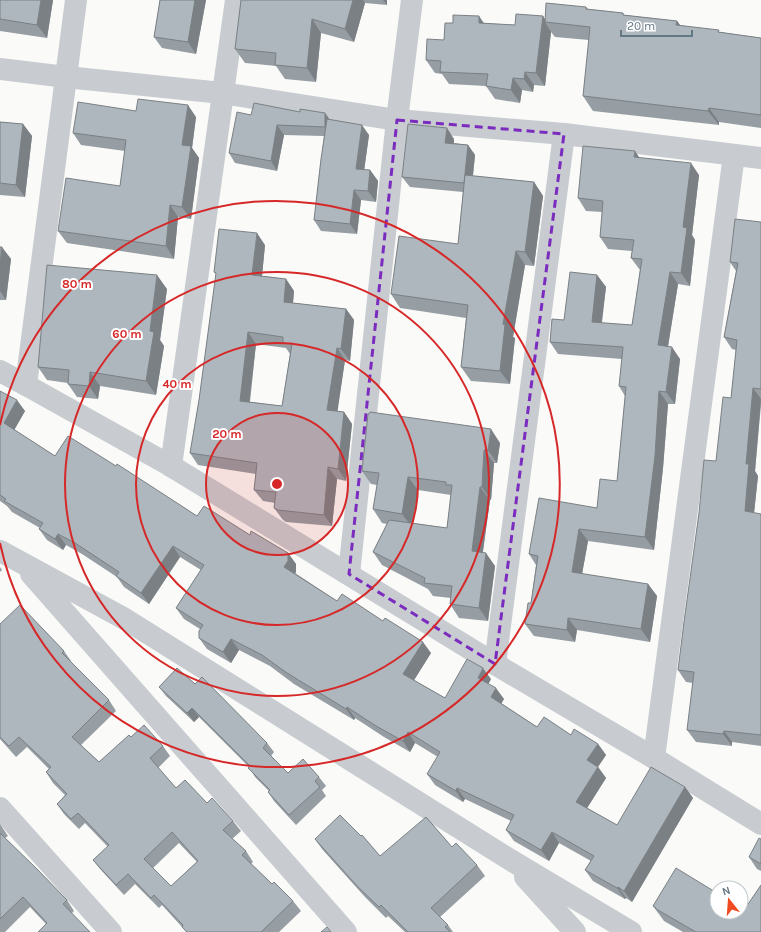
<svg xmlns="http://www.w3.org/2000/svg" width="761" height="932" viewBox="0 0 761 932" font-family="Karla,sans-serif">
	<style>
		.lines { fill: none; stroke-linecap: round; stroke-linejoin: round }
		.minor { stroke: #c8ccd0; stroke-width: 22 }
		.wall { fill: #969da3; fill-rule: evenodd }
		.shaded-wall { fill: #7a8084 }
		.building { fill: #aeb7bd; stroke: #7a8084; fill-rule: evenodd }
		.marked { fill: none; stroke: #7b2cbf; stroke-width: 3; stroke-dasharray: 8 5; stroke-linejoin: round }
		.ring { fill: none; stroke: #d62828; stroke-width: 2 }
		.centre { fill: #d62828; stroke: #fff; stroke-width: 2 }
		.ring-label { font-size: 12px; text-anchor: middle; font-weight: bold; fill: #d62828; stroke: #fff; stroke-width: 4; stroke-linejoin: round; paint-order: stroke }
	</style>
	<rect width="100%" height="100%" fill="#fafaf8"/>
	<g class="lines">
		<!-- minor -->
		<g class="minor">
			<path d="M 76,0 L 26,385 L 171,466 L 495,664 L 654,758 L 761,824"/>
			<path d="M 0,69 L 66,77 L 222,93 L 397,120 L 564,134 L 761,158"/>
			<path d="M 0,371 L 26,385"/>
			<path d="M 171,466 L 236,0"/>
			<path d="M 0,551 L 125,619 L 509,859 L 631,932"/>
			<path d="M 31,574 L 346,932"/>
			<path d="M 349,574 L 397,120 L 412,0"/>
			<path d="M 495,664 L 564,134"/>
			<path d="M 654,758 L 734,155"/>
			<path d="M 0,808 L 111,932"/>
			<path d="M 525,877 L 575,932"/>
		</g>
	</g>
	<!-- wall -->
	<g class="wall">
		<path d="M 0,0 L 53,0 L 47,38 L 0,31 Z"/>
		<path d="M 160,0 L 206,0 L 196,54 L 162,48 L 154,37 Z"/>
		<path d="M 241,0 L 387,0 L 387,5 L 365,3 L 354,42 L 321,33 L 316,82 L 285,79 L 276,66 L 245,63 L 235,49 Z"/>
		<path d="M 586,7 L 588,9 L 623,13 L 624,15 L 677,21 L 680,25 L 720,32 L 761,38 L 761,128 L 719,122 L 719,125 L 593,111 L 583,96 L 589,40 L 555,37 L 551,32 L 545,86 L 534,85 L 533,92 L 522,90 L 520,103 L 495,99 L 486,86 L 449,84 L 442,74 L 435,73 L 426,60 L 444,40 L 453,23 L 484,23 L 515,25 L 543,16 L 545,19 Z"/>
		<path d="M 136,111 L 196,117 L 192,148 L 199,158 L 191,219 L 178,217 L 174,259 L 67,243 L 58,231 L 120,186 L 125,151 L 81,145 L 73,133 Z"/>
		<path d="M 300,112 L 325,113 L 330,120 L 369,135 L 364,170 L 370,170 L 378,181 L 376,202 L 361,200 L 357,234 L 321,231 L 314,220 L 324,136 L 284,135 L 277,171 L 235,163 L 229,153 L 251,115 Z"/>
		<path d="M 0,122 L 23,124 L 32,136 L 25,197 L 0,195 Z"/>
		<path d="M 454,139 L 454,143 L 468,145 L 475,155 L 473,176 L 534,182 L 543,196 L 534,266 L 525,265 L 513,337 L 515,338 L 510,384 L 471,381 L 461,367 L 466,318 L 400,308 L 391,294 L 458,244 L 463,192 L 410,187 L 402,177 Z"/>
		<path d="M 639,158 L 699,175 L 692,235 L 695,240 L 690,286 L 678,284 L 668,347 L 680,359 L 675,404 L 668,404 L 663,468 L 654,550 L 588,541 L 582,574 L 648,584 L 657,596 L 650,642 L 577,630 L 575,642 L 534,636 L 525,624 L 531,603 L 536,565 L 529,554 L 597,508 L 617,481 L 625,396 L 619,386 L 622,359 L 558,354 L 550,342 L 564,320 L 597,275 L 606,287 L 602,323 L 632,325 L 640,270 L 631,258 L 632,251 L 608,249 L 600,237 L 602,212 L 586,211 L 578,198 Z"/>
		<path d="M 761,222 L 761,405 L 755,471 L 758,476 L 754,513 L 761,514 L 761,746 L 732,742 L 732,746 L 696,742 L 687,730 L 693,683 L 686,682 L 678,670 L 716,461 L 731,398 L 736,350 L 732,349 L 724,337 L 736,271 L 730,262 Z"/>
		<path d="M 265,245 L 262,276 L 286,279 L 294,291 L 293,303 L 346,309 L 354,320 L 350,361 L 345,360 L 337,411 L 344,412 L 352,424 L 346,481 L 337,479 L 332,526 L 286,522 L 283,520 L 274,508 L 275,503 L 263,501 L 254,490 L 256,474 L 198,465 L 190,453 L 199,400 L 216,274 L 214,272 ZM 256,344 L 286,348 L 290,354 L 282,406 L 250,402 Z"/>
		<path d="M 0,247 L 11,259 L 6,300 L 0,300 Z"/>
		<path d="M 167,289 L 160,340 L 164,346 L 156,395 L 100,386 L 98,399 L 77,397 L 68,384 L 68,383 L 47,380 L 38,367 Z"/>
		<path d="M 0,391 L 25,411 L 14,430 L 55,456 L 116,466 L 197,516 L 250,535 L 288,553 L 296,564 L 296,572 L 295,573 L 337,601 L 431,653 L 414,680 L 445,698 L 491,679 L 488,684 L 504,699 L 501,703 L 537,727 L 571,735 L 598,744 L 606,755 L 598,767 L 606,778 L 587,808 L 617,825 L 685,787 L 693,798 L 632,902 L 626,898 L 625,899 L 593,881 L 585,870 L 591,861 L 559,843 L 549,861 L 514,841 L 506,830 L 511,821 L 465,799 L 463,802 L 435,785 L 427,774 L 438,757 L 415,743 L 410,752 L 384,737 L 355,718 L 354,720 L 294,684 L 270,666 L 239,650 L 231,663 L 207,649 L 199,638 L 200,629 L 184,619 L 176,608 L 201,570 L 180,557 L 149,604 L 124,587 L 117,577 L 82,554 L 66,545 L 63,550 L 47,540 L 39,529 L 40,528 L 12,512 L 7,506 L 0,501 Z"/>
		<path d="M 500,443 L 497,463 L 494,463 L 491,500 L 490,500 L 483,552 L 495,566 L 488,621 L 459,618 L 450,604 L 451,598 L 433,596 L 428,589 L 382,565 L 373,552 L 387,524 L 382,523 L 373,509 L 377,485 L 371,484 L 362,471 ZM 418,490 L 451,495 L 447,528 L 412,523 Z"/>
		<path d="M 0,567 L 2,570 L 0,572 Z"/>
		<path d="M 0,624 L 64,651 L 71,661 L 71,662 L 109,700 L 116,711 L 81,745 L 99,762 L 131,737 L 163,746 L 170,756 L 158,768 L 176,788 L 207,803 L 233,821 L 241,831 L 232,839 L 246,851 L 253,862 L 251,864 L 272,884 L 293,901 L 301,911 L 279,932 L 186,932 L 182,927 L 162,905 L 159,908 L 135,884 L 124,895 L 101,870 L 93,860 L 108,847 L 85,823 L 79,829 L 64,814 L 57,804 L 65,795 L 53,783 L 46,772 L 49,769 L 27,747 L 16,757 L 0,739 ZM 179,843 L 197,862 L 171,886 L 153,868 Z"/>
		<path d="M 195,684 L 267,743 L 274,752 L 271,756 L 288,773 L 319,777 L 326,786 L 322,790 L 326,796 L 296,825 L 274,801 L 268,792 L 269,791 L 255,777 L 249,767 L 199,717 L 194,722 L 166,696 L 159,687 Z"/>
		<path d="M 0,824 L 8,836 L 5,838 L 67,900 L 74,911 L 72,913 L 46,924 L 30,907 L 5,932 L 0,932 Z"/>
		<path d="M 315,839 L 380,856 L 452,847 L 477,865 L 485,876 L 440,917 L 448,925 L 453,932 L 405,932 L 388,916 L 386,918 L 365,897 L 322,849 Z"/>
		<path d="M 761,839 L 761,871 L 757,869 L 749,857 Z"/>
		<path d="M 653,906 L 761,932 L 683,932 L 664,921 Z"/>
	</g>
	<!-- shaded-wall -->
	<g class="shaded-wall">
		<path d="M 41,0 L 53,0 L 47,38 L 37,25 Z"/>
		<path d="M 195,0 L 206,0 L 196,54 L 188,42 Z"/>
		<path d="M 353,0 L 363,0 L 365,3 L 354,42 L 345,29 Z"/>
		<path d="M 383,0 L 387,0 L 387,5 Z"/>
		<path d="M 479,16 L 488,29 L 479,23 Z"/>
		<path d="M 543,16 L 547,23 L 545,22 L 551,32 L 545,86 L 536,73 Z"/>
		<path d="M 312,19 L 321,33 L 316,82 L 307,68 Z"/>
		<path d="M 677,21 L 687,35 L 676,25 Z"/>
		<path d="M 525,72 L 534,85 L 533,92 L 524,79 Z"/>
		<path d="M 513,78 L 522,90 L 520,103 L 511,90 Z"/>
		<path d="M 188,105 L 196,117 L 192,148 L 199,158 L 191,219 L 182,207 L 182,145 Z"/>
		<path d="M 709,108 L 719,122 L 719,125 L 708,111 Z"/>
		<path d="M 325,113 L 332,123 L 325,127 Z"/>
		<path d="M 23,124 L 32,136 L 25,197 L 16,185 Z"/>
		<path d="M 277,125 L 284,135 L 277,171 L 271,161 Z"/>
		<path d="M 362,125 L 369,135 L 363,179 L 356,169 Z"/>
		<path d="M 447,128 L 454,139 L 453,153 L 445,143 Z"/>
		<path d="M 468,145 L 475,155 L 471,193 L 464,183 Z"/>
		<path d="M 635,151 L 643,163 L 634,157 Z"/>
		<path d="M 691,163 L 699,175 L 692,235 L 695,240 L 690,286 L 681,273 L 683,227 Z"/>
		<path d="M 370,170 L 378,181 L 376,202 L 368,191 Z"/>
		<path d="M 534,182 L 543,196 L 534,266 L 525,252 Z"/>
		<path d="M 354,190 L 361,200 L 357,234 L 350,224 Z"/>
		<path d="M 170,205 L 178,217 L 174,259 L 166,246 Z"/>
		<path d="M 257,233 L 265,245 L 261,286 L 252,275 Z"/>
		<path d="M 2,247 L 11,259 L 6,300 L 0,291 L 0,266 Z"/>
		<path d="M 516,251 L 525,265 L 513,337 L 515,338 L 510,384 L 500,371 L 503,324 Z"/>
		<path d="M 670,272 L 678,284 L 666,358 L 658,345 Z"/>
		<path d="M 157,275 L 167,289 L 160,340 L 164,346 L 156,395 L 146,381 L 150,331 Z"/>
		<path d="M 597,275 L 606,287 L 600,334 L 592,322 Z"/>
		<path d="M 286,279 L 294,291 L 292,314 L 284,302 Z"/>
		<path d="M 346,309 L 354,320 L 350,361 L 341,349 Z"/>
		<path d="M 248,332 L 256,344 L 248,413 L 240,401 Z"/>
		<path d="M 672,347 L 680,359 L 675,404 L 666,392 Z"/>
		<path d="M 337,348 L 345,360 L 336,422 L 327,410 Z"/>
		<path d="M 90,372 L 100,386 L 98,399 L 89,386 Z"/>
		<path d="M 753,388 L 761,399 L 755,471 L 758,476 L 753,523 L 745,511 L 746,464 Z"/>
		<path d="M 659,391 L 668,404 L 663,468 L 654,550 L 645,537 Z"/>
		<path d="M 17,400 L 25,411 L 12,434 L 4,423 Z"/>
		<path d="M 344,412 L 352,424 L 346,481 L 338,469 Z"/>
		<path d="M 491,429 L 500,443 L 497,463 L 488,450 Z"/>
		<path d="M 484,450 L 494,463 L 491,500 L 482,487 Z"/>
		<path d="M 328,467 L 337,479 L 332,526 L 324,515 Z"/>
		<path d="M 408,477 L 418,490 L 412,527 L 402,514 Z"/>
		<path d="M 480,487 L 490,500 L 481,564 L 472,551 Z"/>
		<path d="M 579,529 L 588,541 L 580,585 L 572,572 Z"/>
		<path d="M 58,534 L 66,545 L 63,550 L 55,539 Z"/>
		<path d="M 173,546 L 180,557 L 149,604 L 141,593 Z"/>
		<path d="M 288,553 L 296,564 L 296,572 L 292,578 L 284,567 Z"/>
		<path d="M 486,553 L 495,566 L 488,621 L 479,608 Z"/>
		<path d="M 648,584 L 657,596 L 650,642 L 641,629 Z"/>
		<path d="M 568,618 L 577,630 L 575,642 L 567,630 Z"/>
		<path d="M 231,639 L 239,650 L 231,663 L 223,652 Z"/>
		<path d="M 423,642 L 431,653 L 411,685 L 403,674 Z"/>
		<path d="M 483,668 L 491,679 L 486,689 L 478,678 Z"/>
		<path d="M 496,688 L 504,699 L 499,708 L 491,697 Z"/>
		<path d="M 347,707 L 355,718 L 354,720 L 346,709 Z"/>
		<path d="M 192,708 L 199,717 L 194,722 L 187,713 Z"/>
		<path d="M 724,731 L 732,742 L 732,746 L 723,734 Z"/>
		<path d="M 408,732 L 415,743 L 410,752 L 403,741 Z"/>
		<path d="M 598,744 L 606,755 L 595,771 L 587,760 Z"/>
		<path d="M 598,767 L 606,778 L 584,813 L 576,802 Z"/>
		<path d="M 685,787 L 693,798 L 632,902 L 624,891 Z"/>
		<path d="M 457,788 L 465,799 L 463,802 L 456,791 Z"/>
		<path d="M 552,832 L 559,843 L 549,861 L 541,850 Z"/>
		<path d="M 618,887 L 626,898 L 625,899 L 617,888 Z"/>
	</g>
	<!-- building -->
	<g class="building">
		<path d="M 0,0 L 41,0 L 37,25 L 0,19 Z"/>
		<path d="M 160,0 L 195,0 L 188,42 L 154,37 Z"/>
		<path d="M 241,0 L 353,0 L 345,29 L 312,19 L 307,68 L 275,65 L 276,53 L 235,49 Z"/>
		<path d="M 546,3 L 586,7 L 586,9 L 623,13 L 623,15 L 677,21 L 676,25 L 719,30 L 718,32 L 761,38 L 761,115 L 709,108 L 708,111 L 583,96 L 590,27 L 545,22 Z"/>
		<path d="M 516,14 L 543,16 L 536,73 L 525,72 L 524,79 L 513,78 L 511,90 L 486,86 L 488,74 L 440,72 L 441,61 L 426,60 L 427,39 L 444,40 L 445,23 L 453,23 L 453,15 L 479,16 L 479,23 L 515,25 Z"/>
		<path d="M 138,99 L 188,105 L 182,145 L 191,146 L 182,207 L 170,205 L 166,246 L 58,231 L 66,178 L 120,186 L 126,140 L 73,133 L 78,102 L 136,111 Z"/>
		<path d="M 254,103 L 300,112 L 300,109 L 325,113 L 325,127 L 277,125 L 271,161 L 229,153 L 237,112 L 251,115 Z"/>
		<path d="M 327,119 L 362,125 L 356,169 L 370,170 L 368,191 L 354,190 L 350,224 L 314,220 L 321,159 Z"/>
		<path d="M 0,122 L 23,124 L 16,185 L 0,183 Z"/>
		<path d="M 408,124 L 447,128 L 445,143 L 468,145 L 464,183 L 402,177 Z"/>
		<path d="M 583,146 L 635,151 L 634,157 L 691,163 L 683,227 L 687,228 L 681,273 L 670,272 L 658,345 L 672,347 L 666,392 L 659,391 L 655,456 L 645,537 L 579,529 L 572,572 L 648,584 L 641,629 L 568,618 L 567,630 L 525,624 L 528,603 L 531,603 L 538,556 L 529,554 L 539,498 L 597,508 L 600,479 L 617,481 L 626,387 L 619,386 L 623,347 L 550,342 L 552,319 L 564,320 L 570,272 L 597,275 L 592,322 L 632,325 L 642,259 L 631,258 L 634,240 L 600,237 L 603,201 L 578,198 Z"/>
		<path d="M 465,175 L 534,182 L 525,252 L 516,251 L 503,324 L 505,325 L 500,371 L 461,367 L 468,305 L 391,294 L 399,236 L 458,244 Z"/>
		<path d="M 735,219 L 761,222 L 761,389 L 753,388 L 746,464 L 749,464 L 745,511 L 761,514 L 761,735 L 724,731 L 723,734 L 687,730 L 694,672 L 678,670 L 684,622 L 699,513 L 704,460 L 716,461 L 723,397 L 731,398 L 737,340 L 724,337 L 738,263 L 730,262 Z"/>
		<path d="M 219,229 L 257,233 L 252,275 L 286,279 L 284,302 L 346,309 L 341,349 L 337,348 L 327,410 L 344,412 L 338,469 L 328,467 L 324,515 L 278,510 L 274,508 L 276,492 L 254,490 L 257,463 L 190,453 L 199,400 L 216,273 L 214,272 ZM 248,332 L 283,337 L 283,343 L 292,344 L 282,406 L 240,401 Z"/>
		<path d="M 0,247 L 2,247 L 0,266 Z"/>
		<path d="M 47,265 L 157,275 L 150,331 L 154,332 L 146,381 L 90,372 L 89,386 L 68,384 L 69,370 L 38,367 Z"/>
		<path d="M 0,391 L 17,400 L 4,423 L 55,456 L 68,436 L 116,466 L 117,464 L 197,516 L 204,506 L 250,535 L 251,531 L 288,553 L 288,561 L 284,567 L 337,601 L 342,594 L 383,621 L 385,618 L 423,642 L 403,674 L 445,698 L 467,659 L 483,668 L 478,678 L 496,688 L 491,697 L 537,727 L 544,717 L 571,735 L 574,729 L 598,744 L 587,760 L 598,767 L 576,802 L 617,825 L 651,767 L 685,787 L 624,891 L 618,887 L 617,888 L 585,870 L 594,856 L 552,832 L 541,850 L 506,830 L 514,815 L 457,788 L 456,791 L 427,774 L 440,752 L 408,732 L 403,741 L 376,726 L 347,707 L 346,709 L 287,673 L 262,655 L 231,639 L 223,652 L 199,638 L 199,631 L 203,625 L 176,608 L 204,565 L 173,546 L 141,593 L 116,576 L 119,572 L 75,543 L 58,534 L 55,539 L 39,529 L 43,523 L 4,501 L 6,499 L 0,495 Z"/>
		<path d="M 370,412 L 491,429 L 488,450 L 484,450 L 482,487 L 480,487 L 472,551 L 486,553 L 479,608 L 450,604 L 452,586 L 424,583 L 425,578 L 373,552 L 389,520 L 447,528 L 452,485 L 446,485 L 446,482 L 408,477 L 402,514 L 373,509 L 379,473 L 362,471 L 368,414 L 369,414 Z"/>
		<path d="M 20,605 L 64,651 L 62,653 L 109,700 L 72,737 L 99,762 L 129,735 L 131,737 L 144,725 L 163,746 L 150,758 L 176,788 L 185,780 L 207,803 L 212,798 L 233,821 L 223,830 L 246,851 L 242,855 L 272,884 L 274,882 L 293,901 L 261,932 L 187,932 L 182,927 L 183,925 L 154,895 L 151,898 L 128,874 L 116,885 L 93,860 L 109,845 L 78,813 L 71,819 L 57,804 L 67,794 L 46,772 L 51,767 L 19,737 L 9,746 L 0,737 L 0,624 ZM 172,832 L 198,861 L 171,886 L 144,859 Z"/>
		<path d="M 177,668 L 195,684 L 202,677 L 267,743 L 263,748 L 288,773 L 303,759 L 319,777 L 315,781 L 320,787 L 289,815 L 268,792 L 270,790 L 248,768 L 250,766 L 192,708 L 187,713 L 159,687 Z"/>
		<path d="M 340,815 L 361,836 L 362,835 L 380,856 L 426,817 L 452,847 L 456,843 L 477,865 L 431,908 L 448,925 L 445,927 L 450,932 L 408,932 L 381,905 L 379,907 L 357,886 L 315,839 Z"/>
		<path d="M 0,833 L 38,870 L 67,900 L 63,904 L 90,932 L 38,932 L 47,923 L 23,897 L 0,919 Z"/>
		<path d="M 759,838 L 761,839 L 761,864 L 749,857 Z"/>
		<path d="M 676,868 L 717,893 L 717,912 L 741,912 L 741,908 L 744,910 L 761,885 L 761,932 L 696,932 L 656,909 L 656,908 L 653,906 Z"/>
		<path d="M 327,927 L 331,932 L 321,932 Z"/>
	</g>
	<!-- marked area -->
	<path class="marked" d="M 397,120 L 564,134 L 495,664 L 349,574 Z"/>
	<!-- distance rings -->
	<circle cx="277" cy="484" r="71" fill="#d62828" fill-opacity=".12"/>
	<g class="ring">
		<circle cx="277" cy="484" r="71"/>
		<circle cx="277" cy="484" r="141"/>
		<circle cx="277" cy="484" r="212"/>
		<path d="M0 425A283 283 0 1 1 0 543"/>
	</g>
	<circle cx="277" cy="484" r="6" class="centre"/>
	<g class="ring-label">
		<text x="77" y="288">80 m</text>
		<text x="127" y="338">60 m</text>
		<text x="177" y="388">40 m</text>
		<text x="227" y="438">20 m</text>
	</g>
	<!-- north arrow -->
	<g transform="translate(729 900) rotate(343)"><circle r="19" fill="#ffffff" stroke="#c1c9ce"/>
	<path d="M0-3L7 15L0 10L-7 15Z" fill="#ef4a22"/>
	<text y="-6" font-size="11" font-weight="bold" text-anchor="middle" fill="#637785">N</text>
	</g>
	<!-- scale -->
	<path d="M621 30v6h71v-6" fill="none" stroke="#637785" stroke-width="2"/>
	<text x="627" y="30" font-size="12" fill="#637785" stroke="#ffffff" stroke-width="3" paint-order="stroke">20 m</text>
</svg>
